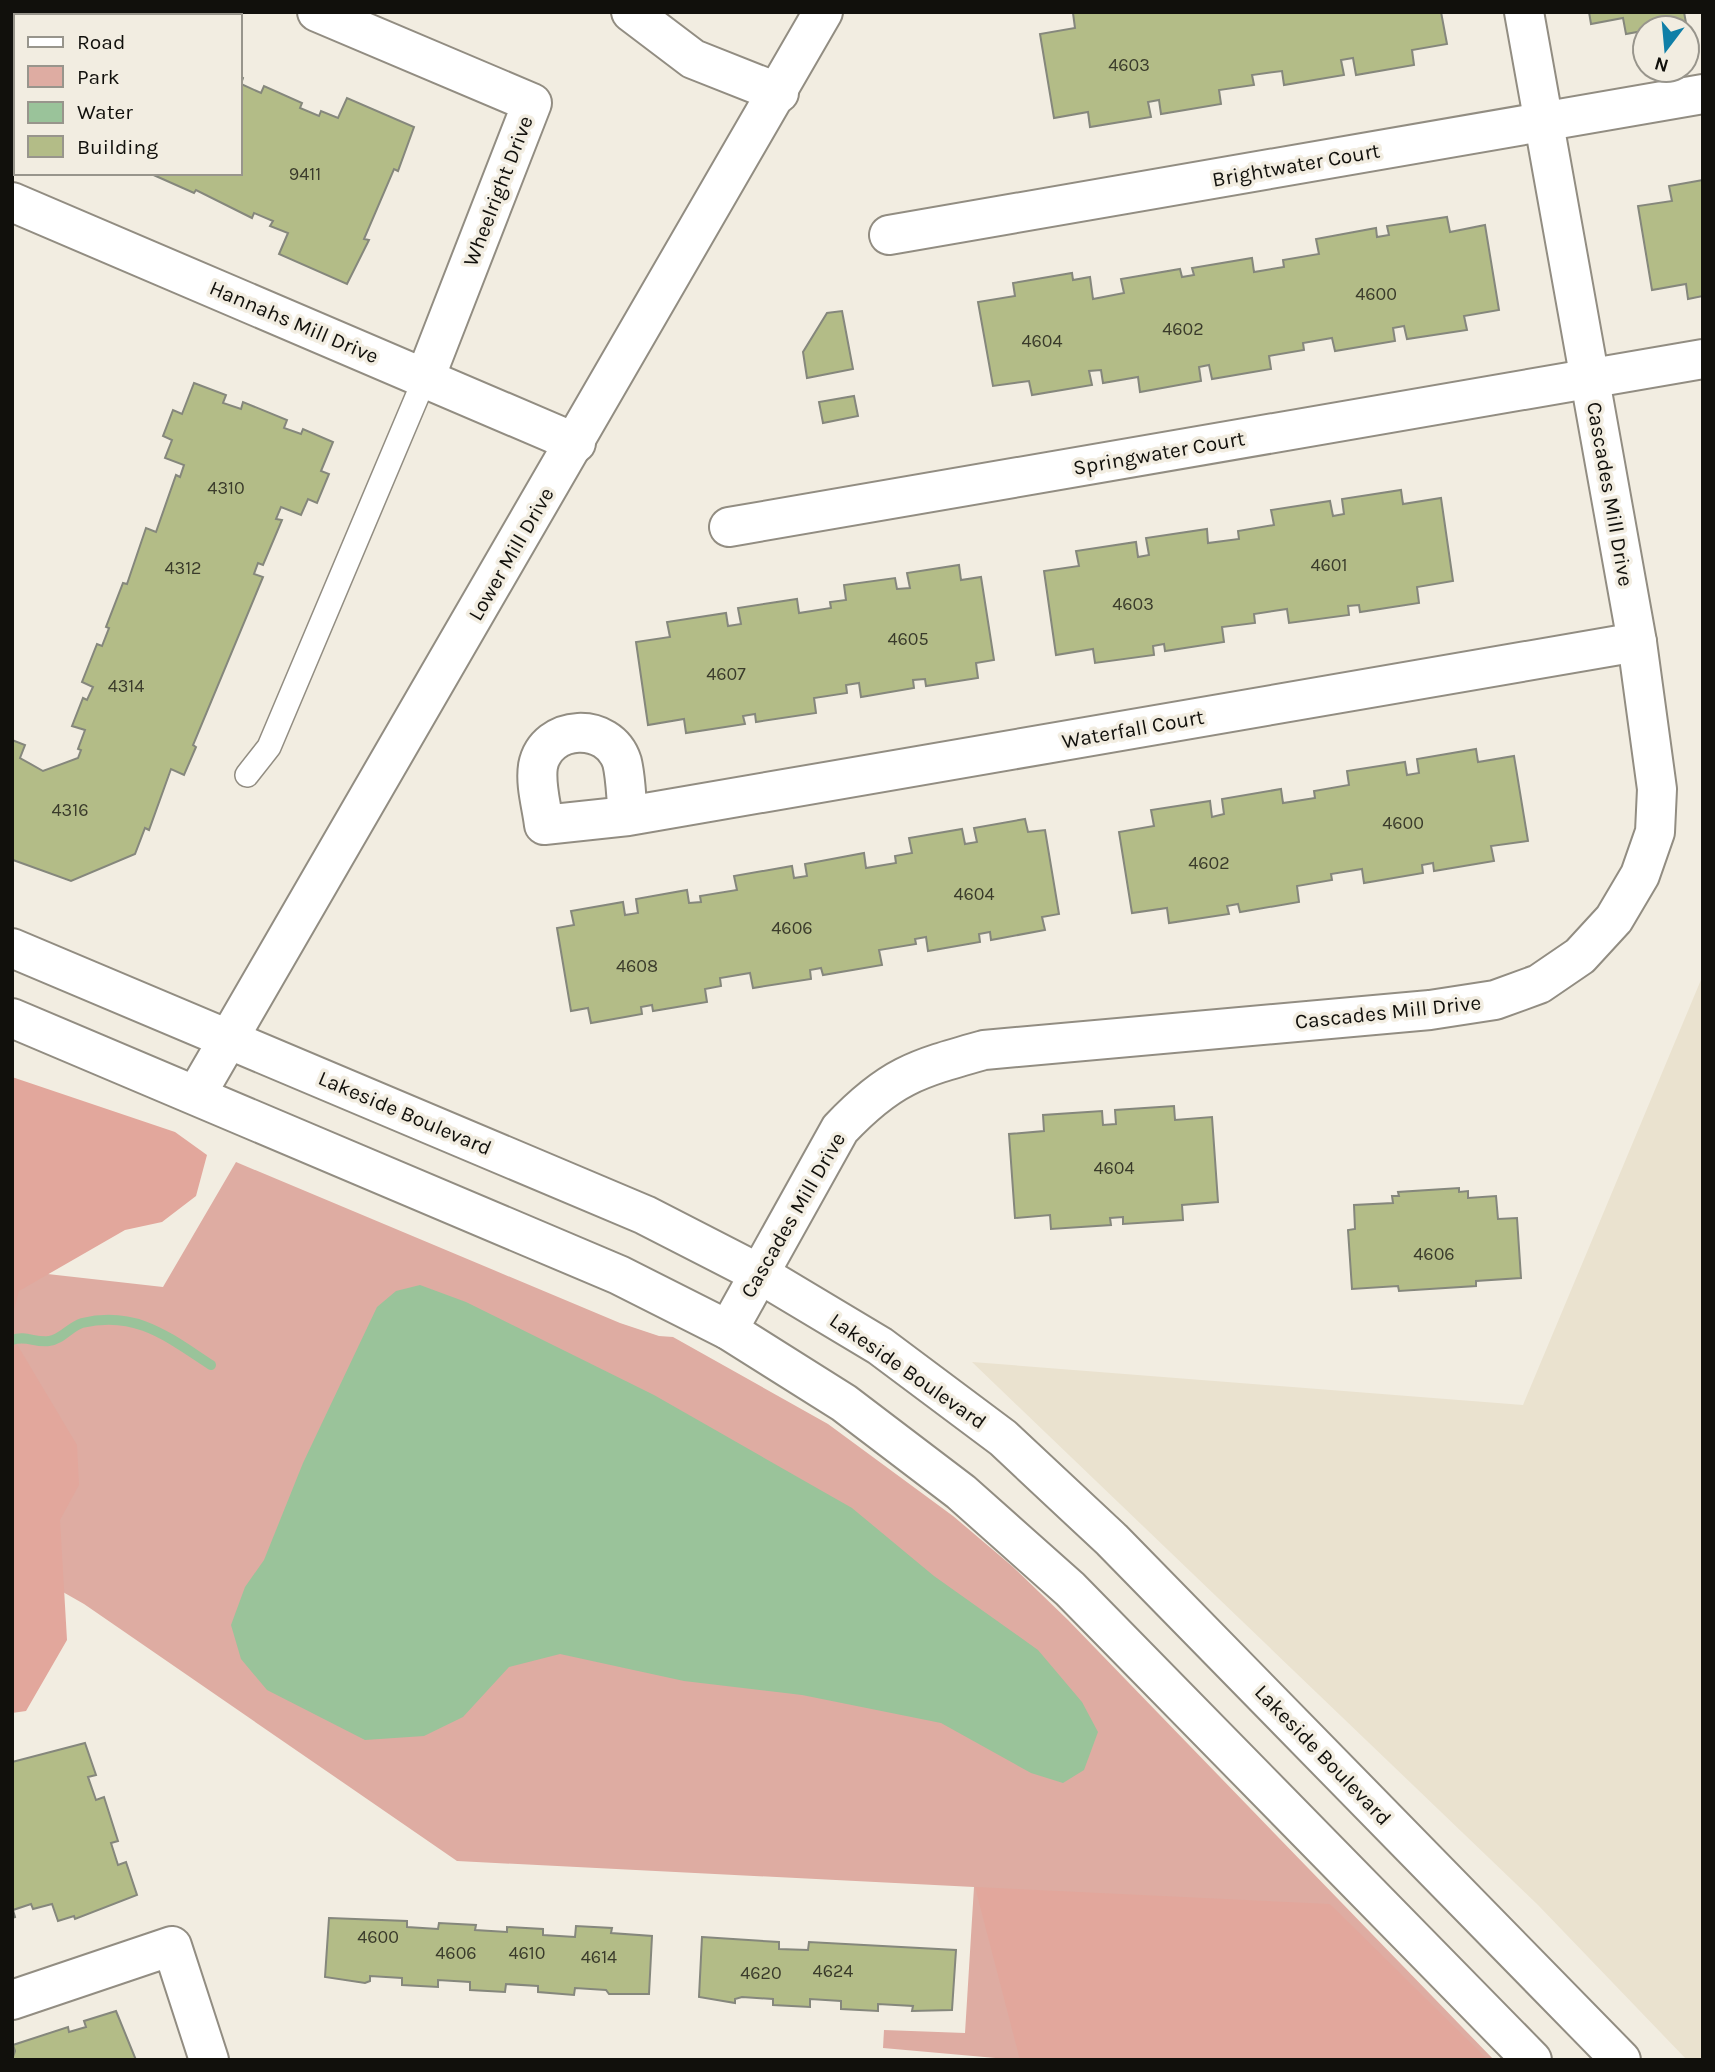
<svg xmlns="http://www.w3.org/2000/svg" width="1715" height="2072" viewBox="0 0 1715 2072" font-family="Karla,sans-serif">
	<style>
		.built { fill: #eae2cf }
		.green { fill: #deaca2 }
		.forest { fill: #e2a79c }
		.water { fill: #9ac39a }
		.lines { fill: none; stroke-linecap: round; stroke-linejoin: round }
		.stream { stroke: #9ac39a; stroke-width: 10 }
		.building { fill: #b3bc87; stroke: #85877c; stroke-width: 2 }
		.lane-casing { stroke: #928d82; stroke-width: 26 }
		.street-casing { stroke: #928d82; stroke-width: 42 }
		.secondary-casing { stroke: #928d82; stroke-width: 42 }
		.lane { stroke: #fff; stroke-width: 23 }
		.street { stroke: #fff; stroke-width: 38 }
		.secondary { stroke: #fff; stroke-width: 38 }
		.labels { text-anchor: middle; stroke-width: 7; stroke-linejoin: round; paint-order: stroke }
		.number-label { font-size: 18px; fill: #3a3b2b }
		.street-label { font-size: 21px; fill: #11100c; stroke: #f2ede1 }
	</style>
	<rect width="100%" height="100%" fill="#f2ede1"/>
	<!-- built -->
	<path class="built" d="M 1703,975 L 1703,2060 L 1687,2060 L 1538,1905 L 972,1362 L 1523,1405 Z"/>
	<!-- green -->
	<path class="green" d="M 236,1162 L 620,1323 L 659,1336 L 673,1337 L 828,1424 L 953,1516 L 1012,1566 L 1068,1620 L 1494,2060 L 1019,2060 L 883,2048 L 884,2030 L 965,2033 L 974,1887 L 457,1861 L 84,1604 L 12,1563 L 12,1270 L 163,1287 Z"/>
	<!-- forest -->
	<g class="forest">
		<path d="M 12,1077 L 175,1132 L 207,1155 L 196,1196 L 162,1222 L 125,1230 L 19,1291 L 12,1319 Z"/>
		<path d="M 12,1336 L 77,1445 L 79,1485 L 60,1520 L 67,1640 L 26,1711 L 12,1713 Z"/>
		<path d="M 975,1887 L 1330,1904 L 1488,2060 L 1020,2060 Z"/>
	</g>
	<!-- water -->
	<path class="water" d="M 420,1285 L 466,1302 L 654,1395 L 852,1508 L 934,1576 L 1038,1650 L 1082,1702 L 1098,1732 L 1084,1770 L 1063,1783 L 1031,1773 L 941,1723 L 802,1695 L 684,1681 L 560,1654 L 509,1667 L 463,1717 L 424,1736 L 365,1740 L 267,1690 L 241,1659 L 231,1625 L 245,1587 L 264,1560 L 303,1463 L 377,1307 L 396,1291 Z"/>
	<g class="lines">
		<!-- stream -->
		<path class="stream" d="M 12,1340 C 26,1335 35,1343 49,1341 C 61,1340 71,1326 82,1323 C 136,1310 168,1337 211,1365"/>
	</g>
	<!-- building -->
	<g class="building">
		<path d="M 13,12 L 92,12 L 97,16 L 16,16 L 16,143 L 12,142 Z"/>
		<path d="M 1441,12 L 1447,44 L 1412,50 L 1414,65 L 1356,75 L 1353,58 L 1341,60 L 1344,75 L 1284,85 L 1282,71 L 1252,75 L 1254,85 L 1219,90 L 1221,104 L 1161,114 L 1159,100 L 1148,102 L 1151,117 L 1090,127 L 1088,112 L 1054,118 L 1040,34 L 1075,28 L 1073,13 L 1080,12 Z"/>
		<path d="M 1589,12 L 1684,12 L 1686,23 L 1626,34 L 1623,18 L 1591,24 Z"/>
		<path d="M 240,76 L 243,78 L 241,84 L 261,93 L 264,86 L 302,103 L 300,108 L 319,116 L 321,111 L 338,118 L 347,98 L 414,127 L 398,171 L 394,169 L 364,239 L 369,240 L 347,284 L 279,254 L 288,233 L 270,226 L 273,221 L 254,213 L 252,218 L 196,190 L 194,193 L 149,173 L 240,173 Z"/>
		<path d="M 1703,180 L 1703,296 L 1688,299 L 1686,284 L 1652,290 L 1638,206 L 1672,201 L 1669,186 Z"/>
		<path d="M 1447,217 L 1450,232 L 1485,225 L 1499,310 L 1464,316 L 1467,330 L 1407,339 L 1404,326 L 1393,328 L 1395,341 L 1335,351 L 1332,338 L 1303,343 L 1304,350 L 1269,356 L 1271,369 L 1212,379 L 1209,365 L 1199,367 L 1201,381 L 1140,392 L 1138,377 L 1103,383 L 1101,370 L 1089,371 L 1092,385 L 1032,395 L 1029,381 L 993,386 L 978,302 L 1015,296 L 1013,283 L 1072,273 L 1073,280 L 1090,277 L 1093,299 L 1124,293 L 1121,279 L 1180,269 L 1182,277 L 1194,275 L 1192,268 L 1252,258 L 1254,272 L 1284,267 L 1283,260 L 1319,254 L 1316,239 L 1376,228 L 1377,237 L 1389,235 L 1387,226 Z"/>
		<path d="M 842,311 L 853,369 L 807,378 L 803,352 L 827,313 Z"/>
		<path d="M 194,383 L 226,395 L 223,403 L 241,409 L 243,402 L 287,420 L 284,428 L 301,434 L 303,429 L 333,442 L 321,471 L 329,474 L 317,503 L 308,499 L 301,515 L 281,507 L 276,519 L 282,520 L 263,565 L 258,563 L 254,574 L 263,577 L 193,745 L 196,747 L 184,775 L 171,769 L 149,830 L 145,828 L 135,854 L 71,881 L 13,860 L 12,740 L 25,745 L 20,758 L 43,771 L 78,758 L 81,750 L 78,749 L 85,730 L 72,726 L 83,698 L 87,700 L 93,687 L 82,682 L 97,644 L 102,646 L 109,628 L 106,627 L 123,583 L 127,584 L 146,528 L 156,532 L 176,475 L 180,477 L 184,465 L 165,458 L 172,440 L 163,436 L 173,410 L 182,414 Z"/>
		<path d="M 854,396 L 858,416 L 823,423 L 819,402 Z"/>
		<path d="M 1401,490 L 1403,504 L 1441,498 L 1453,581 L 1417,587 L 1419,603 L 1360,612 L 1359,605 L 1348,606 L 1349,615 L 1289,623 L 1287,609 L 1254,614 L 1255,623 L 1222,627 L 1224,642 L 1165,651 L 1164,644 L 1153,646 L 1154,655 L 1095,663 L 1093,649 L 1056,655 L 1044,571 L 1079,566 L 1076,551 L 1136,542 L 1138,557 L 1149,555 L 1146,538 L 1207,529 L 1208,543 L 1239,539 L 1238,531 L 1274,525 L 1271,510 L 1330,501 L 1333,516 L 1344,514 L 1342,499 Z"/>
		<path d="M 959,565 L 961,580 L 981,577 L 994,660 L 976,663 L 978,678 L 926,686 L 925,679 L 913,680 L 914,688 L 861,697 L 859,683 L 846,685 L 847,693 L 814,698 L 816,713 L 756,722 L 755,714 L 743,716 L 745,724 L 686,733 L 684,719 L 648,725 L 636,642 L 670,637 L 667,622 L 726,613 L 728,626 L 741,624 L 738,608 L 797,599 L 799,613 L 831,608 L 830,602 L 846,600 L 844,585 L 895,578 L 897,589 L 910,588 L 907,573 Z"/>
		<path d="M 1476,749 L 1478,762 L 1514,756 L 1528,841 L 1491,846 L 1494,861 L 1434,871 L 1433,863 L 1422,865 L 1423,873 L 1364,883 L 1362,869 L 1331,874 L 1332,880 L 1297,886 L 1299,902 L 1240,912 L 1238,904 L 1227,906 L 1229,914 L 1169,923 L 1167,908 L 1132,913 L 1119,832 L 1154,826 L 1151,810 L 1210,801 L 1212,817 L 1224,814 L 1222,799 L 1281,789 L 1283,803 L 1315,798 L 1314,791 L 1349,785 L 1347,771 L 1405,762 L 1407,775 L 1419,773 L 1417,759 Z"/>
		<path d="M 1025,819 L 1028,832 L 1045,830 L 1059,914 L 1042,917 L 1045,930 L 991,940 L 990,932 L 979,934 L 980,942 L 928,951 L 926,937 L 915,939 L 916,944 L 879,950 L 882,965 L 823,975 L 821,968 L 810,970 L 811,979 L 753,988 L 750,973 L 720,978 L 721,986 L 705,989 L 707,1002 L 653,1011 L 652,1005 L 641,1007 L 642,1014 L 591,1023 L 588,1008 L 571,1011 L 557,928 L 574,925 L 571,911 L 623,902 L 625,915 L 638,913 L 636,899 L 687,890 L 689,903 L 701,902 L 700,896 L 737,890 L 734,876 L 792,866 L 794,878 L 807,876 L 805,864 L 864,853 L 866,868 L 896,863 L 895,856 L 912,853 L 909,838 L 962,829 L 965,844 L 977,842 L 974,828 Z"/>
		<path d="M 1174,1106 L 1175,1120 L 1212,1117 L 1218,1202 L 1182,1205 L 1183,1220 L 1123,1224 L 1123,1217 L 1110,1218 L 1111,1225 L 1051,1229 L 1050,1215 L 1015,1218 L 1009,1134 L 1044,1131 L 1043,1115 L 1102,1111 L 1103,1125 L 1116,1124 L 1115,1110 Z"/>
		<path d="M 1459,1188 L 1459,1192 L 1468,1191 L 1468,1198 L 1496,1196 L 1498,1219 L 1517,1218 L 1521,1278 L 1476,1281 L 1476,1286 L 1399,1291 L 1398,1286 L 1352,1289 L 1348,1230 L 1355,1229 L 1354,1205 L 1393,1203 L 1392,1196 L 1399,1196 L 1398,1192 Z"/>
		<path d="M 85,1743 L 96,1775 L 88,1777 L 96,1800 L 104,1797 L 118,1841 L 111,1843 L 118,1865 L 126,1862 L 137,1895 L 75,1919 L 74,1916 L 58,1921 L 52,1904 L 33,1909 L 31,1904 L 13,1910 L 15,1917 L 12,1918 L 12,1762 Z"/>
		<path d="M 329,1918 L 407,1921 L 407,1927 L 438,1929 L 439,1923 L 476,1925 L 475,1930 L 507,1932 L 507,1927 L 543,1929 L 543,1935 L 575,1937 L 576,1926 L 612,1928 L 611,1933 L 652,1936 L 649,1994 L 609,1994 L 606,1990 L 575,1988 L 574,1995 L 538,1992 L 538,1986 L 506,1984 L 505,1992 L 470,1990 L 470,1982 L 438,1980 L 438,1987 L 402,1985 L 402,1978 L 370,1976 L 370,1981 L 365,1983 L 325,1977 Z"/>
		<path d="M 702,1937 L 779,1942 L 779,1949 L 808,1950 L 809,1942 L 956,1950 L 952,2010 L 912,2011 L 913,2006 L 878,2004 L 878,2011 L 841,2009 L 841,2001 L 810,1999 L 810,2007 L 773,2005 L 773,1999 L 742,1997 L 735,1999 L 735,2003 L 699,1997 Z"/>
		<path d="M 116,2011 L 136,2060 L 12,2060 L 15,2051 L 13,2045 L 68,2027 L 69,2032 L 86,2027 L 84,2021 Z"/>
	</g>
	<g class="lines">
		<defs>
			<path id="lane" d="M 247,775 L 269,747 L 425,378"/>
			<g id="street">
				<path d="M 317,12 L 532,103 L 425,378"/>
				<path d="M 631,12 L 693,59 L 779,93"/>
				<path d="M 12,202 L 576,443"/>
				<path d="M 889,235 L 1703,94"/>
				<path d="M 729,527 L 1703,359"/>
				<path d="M 628,816 L 544,825 C 542,807 535,785 538,766 C 546,724 609,721 622,762 C 626,778 626,798 628,816 L 1637,642"/>
				<path d="M 196,1095 L 823,12"/>
				<path d="M 728,1330 L 840,1129 C 890,1076 916,1069 984,1050 L 1430,1010 L 1495,1000 L 1539,984 L 1580,956 L 1614,919 L 1640,875 L 1655,832 L 1657,789 L 1637,642 L 1524,12"/>
				<path d="M 12,2000 L 172,1946 L 209,2060"/>
			</g>
			<g id="secondary">
				<path d="M 12,948 L 645,1215 L 758,1273 L 880,1346 L 1003,1438 L 1112,1540 L 1621,2060"/>
				<path d="M 12,1018 L 619,1275 L 728,1330 L 844,1403 L 961,1492 L 1070,1589 L 1532,2060"/>
			</g>
		</defs>
		<!-- lane casing -->
		<use href="#lane" class="lane-casing"/>
		<!-- street casing -->
		<use href="#street" class="street-casing"/>
		<!-- secondary casing -->
		<use href="#secondary" class="secondary-casing"/>
		<!-- lane -->
		<use href="#lane" class="lane"/>
		<!-- street -->
		<use href="#street" class="street"/>
		<!-- secondary -->
		<use href="#secondary" class="secondary"/>
	</g>
	<g class="labels">
		<!-- number labels -->
		<g class="number-label">
			<text x="1129" y="71">4603</text>
			<text x="305" y="180">9411</text>
			<text x="1376" y="300">4600</text>
			<text x="1183" y="335">4602</text>
			<text x="1042" y="347">4604</text>
			<text x="226" y="494">4310</text>
			<text x="1329" y="571">4601</text>
			<text x="183" y="574">4312</text>
			<text x="1133" y="610">4603</text>
			<text x="908" y="645">4605</text>
			<text x="726" y="680">4607</text>
			<text x="126" y="692">4314</text>
			<text x="70" y="816">4316</text>
			<text x="1403" y="829">4600</text>
			<text x="1209" y="869">4602</text>
			<text x="974" y="900">4604</text>
			<text x="792" y="934">4606</text>
			<text x="637" y="972">4608</text>
			<text x="1114" y="1174">4604</text>
			<text x="1434" y="1260">4606</text>
			<text x="378" y="1943">4600</text>
			<text x="456" y="1959">4606</text>
			<text x="527" y="1959">4610</text>
			<text x="599" y="1963">4614</text>
			<text x="833" y="1977">4624</text>
			<text x="761" y="1979">4620</text>
		</g>
		<!-- street labels -->
		<g class="street-label">
			<text transform="translate(1296 165) rotate(-10)" y="7">Brightwater Court</text>
			<text transform="translate(498 191) rotate(-69)" y="7">Wheelright Drive</text>
			<text transform="translate(294 322) rotate(23)" y="7">Hannahs Mill Drive</text>
			<text transform="translate(1159 453) rotate(-10)" y="7">Springwater Court</text>
			<text transform="translate(1610 494) rotate(80)" y="7">Cascades Mill Drive</text>
			<text transform="translate(511 554) rotate(-60)" y="7">Lower Mill Drive</text>
			<text transform="translate(1133 729) rotate(-10)" y="7">Waterfall Court</text>
			<text transform="translate(1388 1012) rotate(-6)" y="7">Cascades Mill Drive</text>
			<text transform="translate(405 1113) rotate(23)" y="7">Lakeside Boulevard</text>
			<text transform="translate(793 1215) rotate(-60)" y="7">Cascades Mill Drive</text>
			<text transform="translate(908 1371) rotate(35)" y="7">Lakeside Boulevard</text>
			<text transform="translate(1323 1755) rotate(46)" y="7">Lakeside Boulevard</text>
		</g>
	</g>
	<!-- border -->
	<rect width="1715" height="2072" fill="none" stroke="#11100c" stroke-width="28"/>
	<!-- legend -->
	<rect x="14" y="14" width="228" height="161" fill="#f2ede1" stroke="#98958c" stroke-width="2"/>
	<rect x="28" y="37" width="35" height="10" fill="#ffffff" stroke="#98958c" stroke-width="2"/>
	<text x="77" y="49" font-size="21" fill="#11100c">Road</text>
	<rect x="28" y="66" width="35" height="21" fill="#deaca2" stroke="#98958c" stroke-width="2"/>
	<text x="77" y="84" font-size="21" fill="#11100c">Park</text>
	<rect x="28" y="102" width="35" height="21" fill="#9ac39a" stroke="#98958c" stroke-width="2"/>
	<text x="77" y="119" font-size="21" fill="#11100c">Water</text>
	<rect x="28" y="136" width="35" height="21" fill="#b3bc87" stroke="#98958c" stroke-width="2"/>
	<text x="77" y="154" font-size="21" fill="#11100c">Building</text>
	<!-- north arrow -->
	<g transform="translate(1666 49) rotate(196)"><circle r="33" fill="#f2ede1" stroke="#98958c" stroke-width="2"/>
	<path d="M0-5L12 26L0 18L-12 26Z" fill="#107fa7"/>
	<text y="-10" font-size="19" font-weight="bold" text-anchor="middle" fill="#11100c">N</text>
	</g>
</svg>
